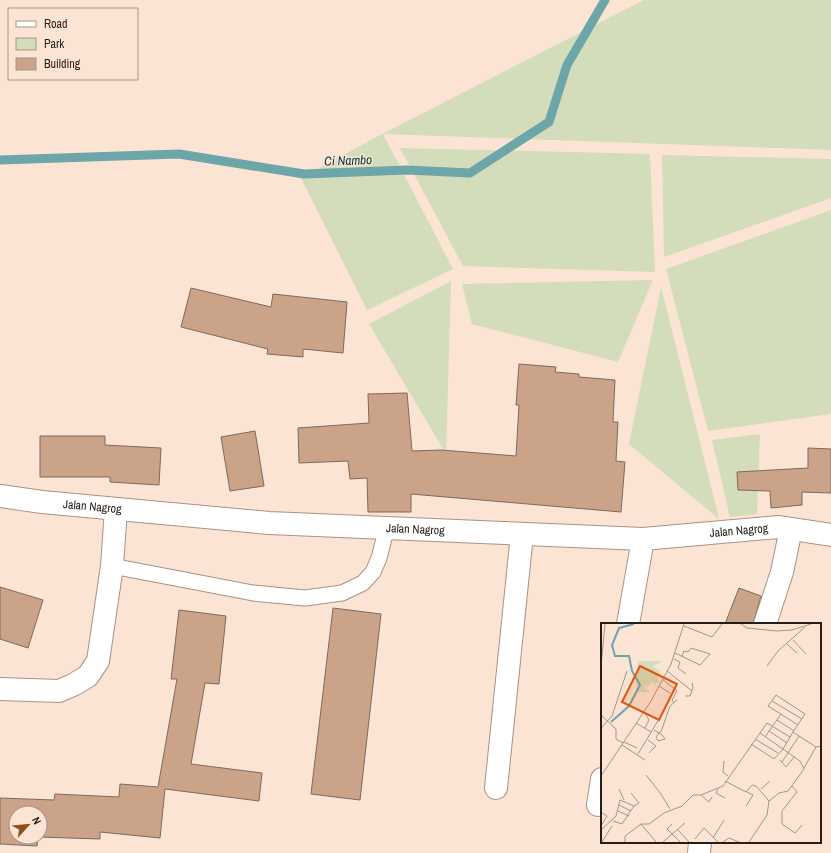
<svg xmlns="http://www.w3.org/2000/svg" width="831" height="853" viewBox="0 0 831 853" font-family="'Archivo Narrow',sans-serif">
	<style>
		.green { fill: #d3dcbb }
		.lines { fill: none; stroke-linecap: round; stroke-linejoin: round }
		.stream { stroke: #6da6a8; stroke-width: 9 }
		.building { fill: #cba389; stroke: #7e695c }
		.lane-casing { stroke: #a99284; stroke-width: 17 }
		.street-casing { stroke: #a99284; stroke-width: 24 }
		.lane { stroke: #fff; stroke-width: 15 }
		.street { stroke: #fff; stroke-width: 22 }
		.labels { text-anchor: middle; stroke-width: 3; stroke-linejoin: round; paint-order: stroke }
		.street-label { font-size: 12px; fill: #251d17; stroke: #fce4d4 }
		.water-label { font-size: 13px; font-style: italic; fill: #013b3d; stroke: #fce4d4 }
		.inset-river { fill: none; stroke: #6da6a8; stroke-width: 2 }
		.inset-road { fill: none; stroke: #a69488; stroke-width: 1 }
		.view { fill: #de560d; fill-opacity: 0.15; stroke: #de560d; stroke-width: 2 }
		.inset-edge { fill: none; stroke: #251d17; stroke-width: 2 }
	</style>
	<rect width="100%" height="100%" fill="#fce4d4"/>
	<!-- green -->
	<g class="green">
		<path d="M 644,0 L 831,0 L 831,150 L 383,134 L 453,269 L 367,310 L 301,178 L 382,134 Z"/>
		<path d="M 400,148 L 650,154 L 655,272 L 463,266 Z"/>
		<path d="M 662,155 L 831,159 L 831,198 L 664,257 Z"/>
		<path d="M 831,210 L 831,414 L 708,431 L 666,269 Z"/>
		<path d="M 653,280 L 618,362 L 472,324 L 462,284 Z"/>
		<path d="M 451,281 L 446,454 L 369,324 Z"/>
		<path d="M 661,287 L 719,519 L 629,444 Z"/>
		<path d="M 760,434 L 757,514 L 730,517 L 712,440 Z"/>
	</g>
	<g class="lines">
		<!-- stream -->
		<path class="stream" d="M 0,160 L 179,154 L 304,174 L 407,170 L 470,173 L 549,122 L 567,65 L 605,0"/>
	</g>
	<!-- building -->
	<g class="building">
		<path d="M 191,288 L 271,307 L 273,294 L 347,302 L 343,353 L 303,349 L 303,357 L 267,354 L 268,349 L 181,327 Z"/>
		<path d="M 519,364 L 556,367 L 555,372 L 579,374 L 579,377 L 615,380 L 613,422 L 618,422 L 616,461 L 625,462 L 621,512 L 411,494 L 411,512 L 368,512 L 367,478 L 350,479 L 348,461 L 299,463 L 298,428 L 369,423 L 368,394 L 407,393 L 412,451 L 441,450 L 516,456 L 519,405 L 516,405 Z"/>
		<path d="M 255,431 L 264,486 L 230,491 L 221,437 Z"/>
		<path d="M 40,436 L 105,436 L 105,445 L 161,448 L 159,485 L 110,482 L 110,477 L 40,477 Z"/>
		<path d="M 808,448 L 831,449 L 831,493 L 802,492 L 802,505 L 771,508 L 770,491 L 738,490 L 737,472 L 808,468 Z"/>
		<path d="M 0,587 L 43,600 L 28,648 L 0,639 Z"/>
		<path d="M 739,588 L 761,596 L 753,624 L 725,624 Z"/>
		<path d="M 333,608 L 381,614 L 360,800 L 311,794 Z"/>
		<path d="M 179,610 L 226,616 L 219,684 L 205,683 L 191,764 L 262,773 L 259,801 L 165,789 L 160,838 L 100,832 L 100,839 L 39,837 L 40,813 L 16,813 L 16,837 L 38,837 L 37,846 L 0,844 L 0,798 L 54,800 L 55,794 L 119,797 L 120,784 L 158,787 L 177,679 L 171,679 Z"/>
	</g>
	<g class="lines">
		<defs>
			<path id="lane" d="M 112,566 L 253,593 L 305,598 L 342,593 L 363,583 L 373,572 L 379,558 L 387,527"/>
			<g id="street">
				<path id="s1" d="M 0,496 L 42,502 L 269,523 L 643,539 L 779,527 L 831,535"/>
				<path d="M 628,624 L 643,539"/>
				<path d="M 765,624 L 782,572 L 791,529"/>
				<path d="M 0,689 L 59,691 L 73,685 L 88,676 L 98,661 L 112,566 L 116,509"/>
				<path d="M 496,788 L 522,534"/>
				<path d="M 598,805 L 602,779"/>
				<path d="M 699,853 L 700,842"/>
			</g>
		</defs>
		<!-- lane casing -->
		<use href="#lane" class="lane-casing"/>
		<!-- street casing -->
		<use href="#street" class="street-casing"/>
		<!-- lane -->
		<use href="#lane" class="lane"/>
		<!-- street -->
		<use href="#street" class="street"/>
	</g>
	<g class="labels">
		<!-- street labels -->
		<g class="street-label">
			<text dy="4" stroke="none"><textPath href="#s1" startOffset="93">Jalan Nagrog</textPath></text>
			<text dy="4" stroke="none"><textPath href="#s1" startOffset="417">Jalan Nagrog</textPath></text>
			<text dy="4" stroke="none"><textPath href="#s1" startOffset="741">Jalan Nagrog</textPath></text>
		</g>
		<!-- water labels -->
		<g class="water-label">
			<text transform="translate(348 160) rotate(-2)" y="5">Ci Nambo</text>
		</g>
	</g>
	<!-- overview -->
	<g transform="translate(601 623)">
		<rect width="220" height="220" fill="#fce4d4"/>
		<path d="M 37,38 L 63,38 L 51,43 L 59,48 L 56,55 L 59,59 L 54,61 L 48,57 L 50,60 L 45,65 L 46,60 L 43,65 L 50,69 L 35,69 Z" fill="#d3dcbb"/>
		<path class="inset-river" d="M 10,99 L 28,83 L 39,62 L 31,48 L 28,33 L 14,33 L 11,22 L 18,5 L 33,1"/>
		<path class="inset-road" d="M 140,1 L 146,5 L 176,8 L 191,7 L 210,1M 83,3 L 111,14 L 121,1M 192,17 L 205,31M 186,21 L 196,30M 74,30 L 99,42 L 109,31 L 90,25 L 87,29 L 83,28 L 81,33M 73,36 L 79,39 L 77,45 L 85,51M 0,43 L 4,1M 166,43 L 177,28 L 204,4M 66,48 L 91,68M 61,56 L 76,68 L 71,77 L 73,80M 58,63 L 69,70M 84,73 L 89,73 L 92,64 L 91,60M 171,78 L 201,96M 43,89 L 48,97 L 44,105M 0,92 L 15,106 L 15,116 L 22,120M 176,97 L 193,108M 35,100 L 50,109M 0,105 L 11,93 L 26,48M 53,107 L 58,110 L 61,112 L 64,116 L 57,118 L 55,114 L 58,110 L 60,108 L 61,106 L 69,83 L 76,77M 168,108 L 186,120M 159,110 L 199,138 L 203,146 L 187,168 L 178,170 L 168,178M 198,113 L 215,124 L 220,123M 164,114 L 180,91M 154,116 L 177,130M 47,117 L 55,123 L 48,130M 23,119 L 36,125M 150,121 L 173,136 L 182,126 L 192,109 L 204,91 L 175,72 L 167,83 L 197,102M 21,122 L 44,137M 37,131 L 61,91M 179,137 L 185,144 L 193,134M 123,138 L 122,149 L 127,153M 181,139 L 198,113 L 192,109M 203,145 L 215,124M 45,152 L 60,171 L 69,186M 0,153 L 50,78 L 70,41 L 83,1M 124,158 L 145,169 L 151,162 L 155,163 L 168,178M 191,163 L 196,169 L 181,188 L 181,201 L 194,210 L 201,202M 18,166 L 23,177M 117,166 L 115,170 L 124,175M 160,166 L 169,158M 30,170 L 38,180 L 33,183M 100,172 L 108,179 L 111,174M 18,182 L 30,188M 145,183 L 152,172 L 146,169M 17,188 L 28,193M 0,189 L 6,193 L 0,203M 40,201 L 55,219M 71,201 L 66,206 L 79,219M 0,207 L 15,193 L 19,177 L 33,183 L 21,201 L 12,198M 77,207 L 88,219M 112,215 L 123,197M 94,216 L 103,205 L 117,219M 1,219 L 11,203M 24,219 L 24,213 L 40,201 L 48,201 L 63,190 L 81,183 L 92,172 L 100,172 L 122,163 L 166,100 L 189,114M 62,219 L 84,200M 122,219 L 128,215 L 138,219M 148,219 L 166,192 L 168,178"/>
		<path class="view" d="M 39,43 L 76,61 L 58,97 L 21,79 Z"/>
		<rect width="220" height="220" class="inset-edge"/>
	</g>
	<!-- legend -->
	<rect x="8" y="8" width="130" height="72" fill="#fce4d4" stroke="#a69488"/>
	<rect x="16" y="21" width="20" height="6" fill="#ffffff" stroke="#a69488"/>
	<text x="44" y="28" font-size="12" fill="#251d17">Road</text>
	<rect x="16" y="38" width="20" height="12" fill="#d3dcbb" stroke="#a69488"/>
	<text x="44" y="48" font-size="12" fill="#251d17">Park</text>
	<rect x="16" y="58" width="20" height="12" fill="#cba389" stroke="#a69488"/>
	<text x="44" y="68" font-size="12" fill="#251d17">Building</text>
	<!-- north arrow -->
	<g transform="translate(28 825) rotate(63)"><circle r="19" fill="#fce4d4" stroke="#a69488"/>
	<path d="M0-3L7 15L0 10L-7 15Z" fill="#904e1b"/>
	<text y="-6" font-size="11" font-weight="bold" text-anchor="middle" fill="#251d17">N</text>
	</g>
</svg>
